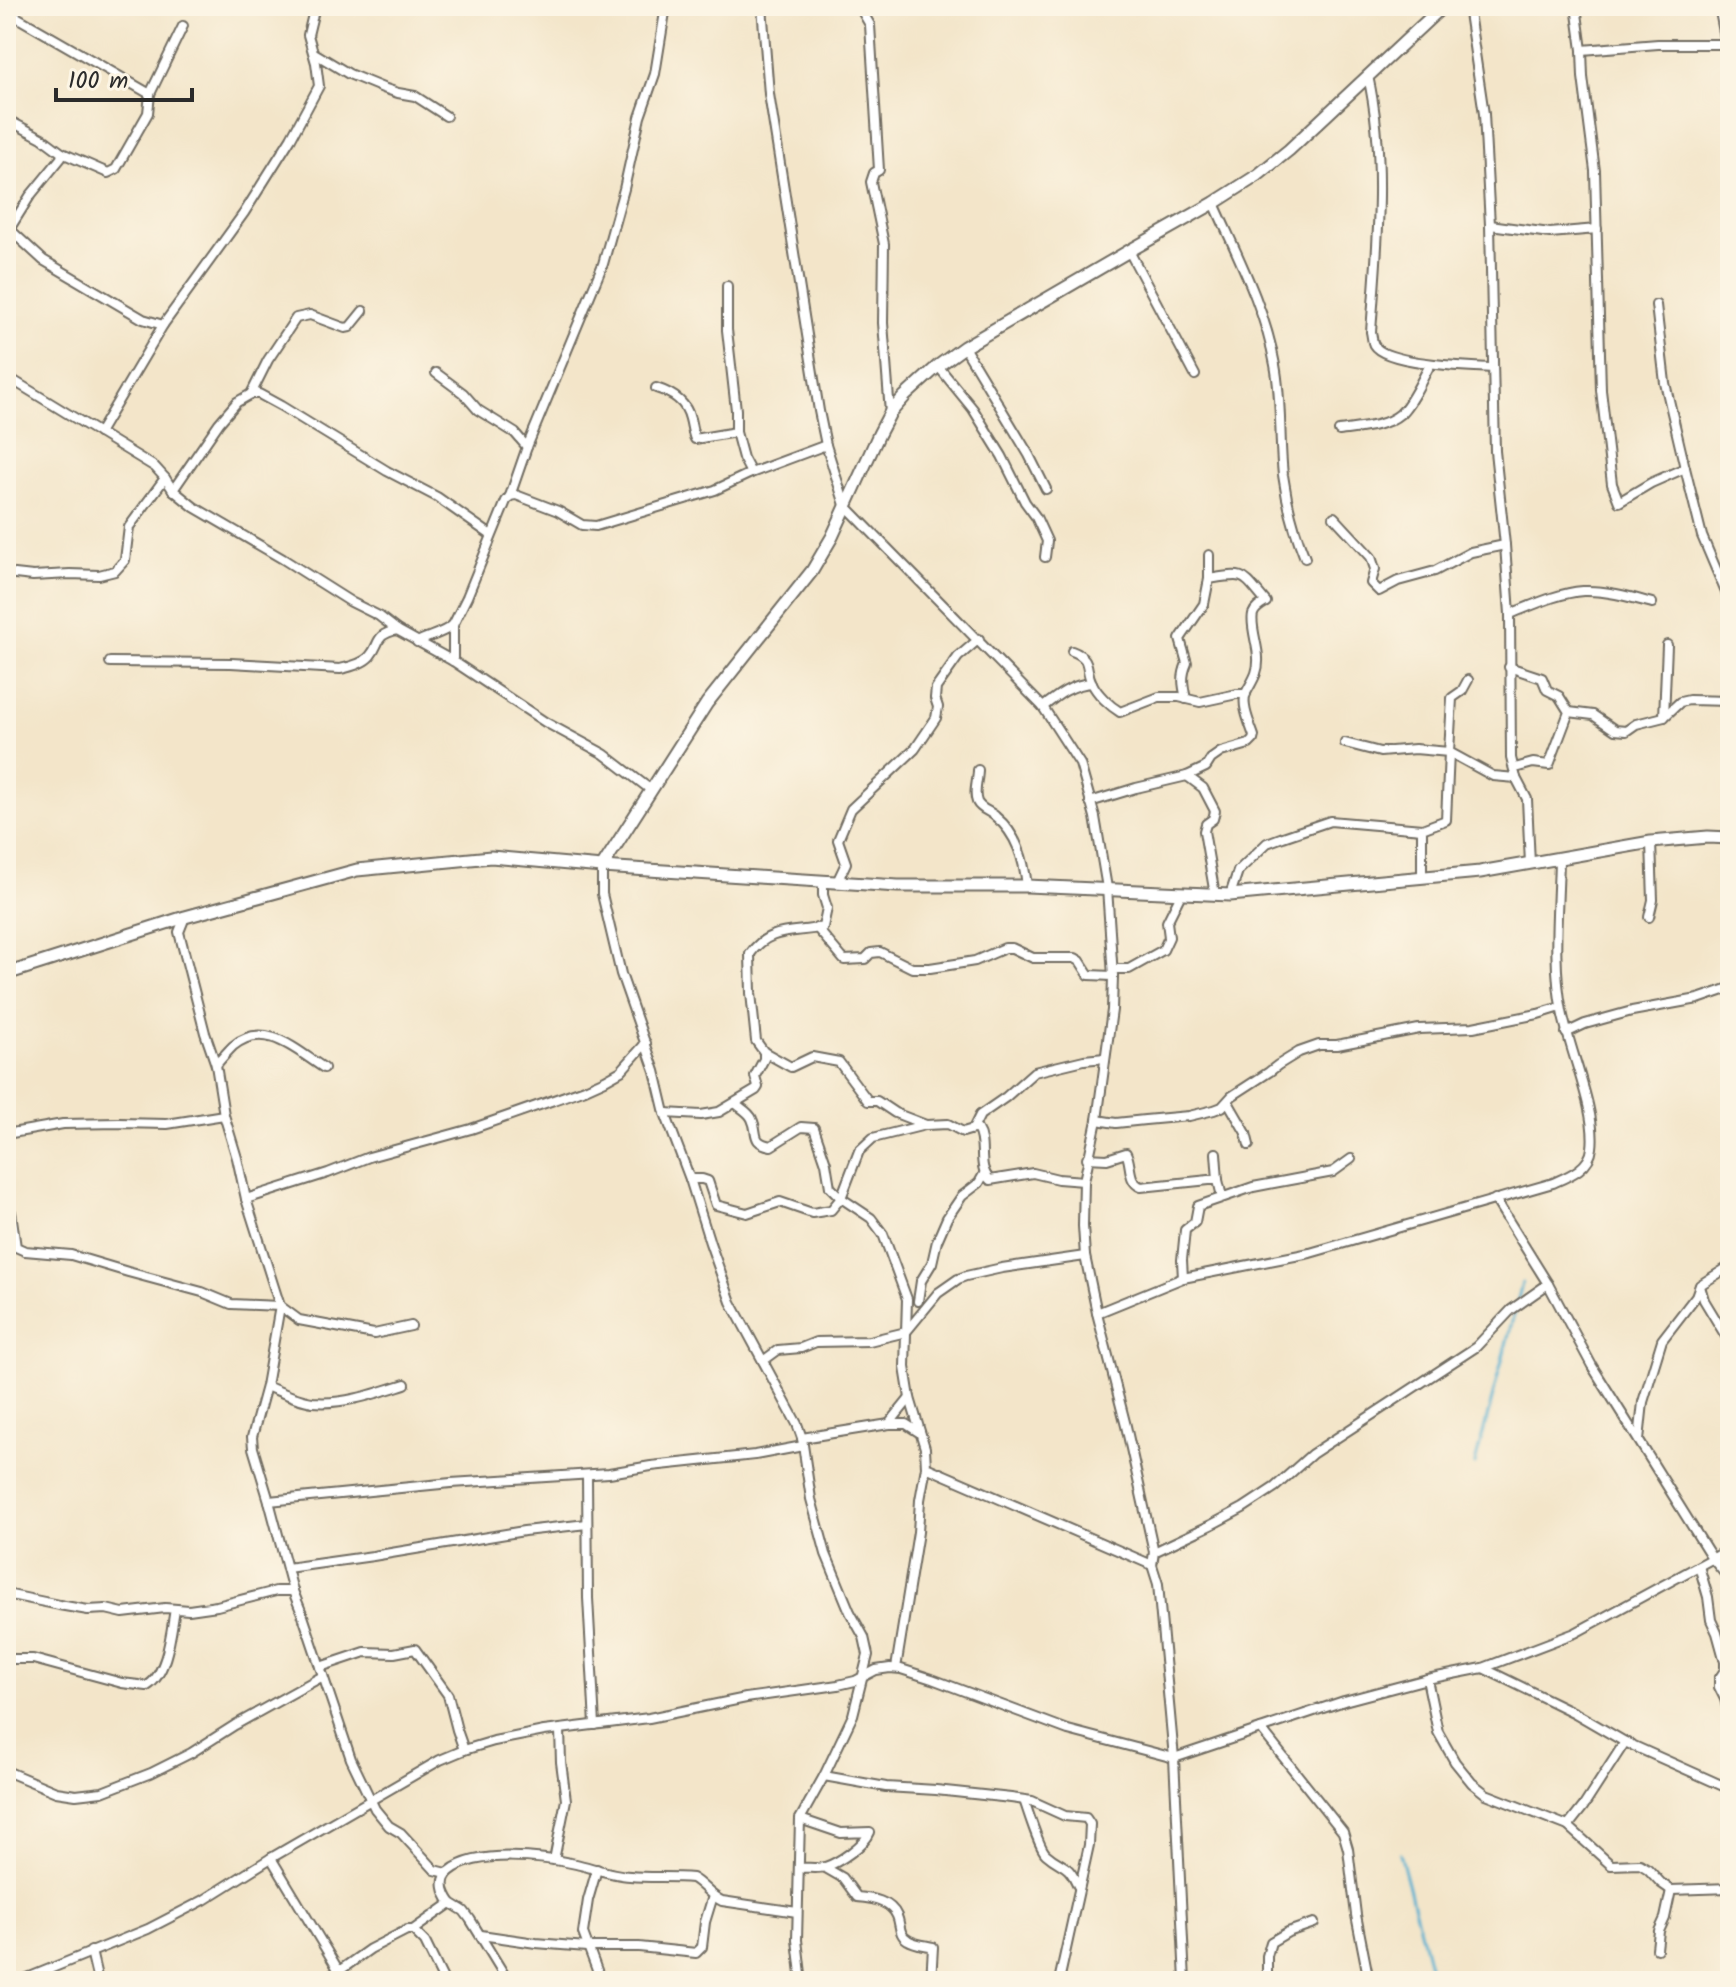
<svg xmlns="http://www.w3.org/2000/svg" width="1736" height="1987" viewBox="0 0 1736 1987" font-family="Kalam,sans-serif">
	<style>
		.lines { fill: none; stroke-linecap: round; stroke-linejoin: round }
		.stream { stroke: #52afd0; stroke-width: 3 }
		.street-casing { stroke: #716c62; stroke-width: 12 }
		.secondary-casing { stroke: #716c62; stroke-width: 15 }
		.street { stroke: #fff; stroke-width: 8 }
		.secondary { stroke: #fff; stroke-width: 11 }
	</style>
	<rect width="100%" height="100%" fill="#fcf5e5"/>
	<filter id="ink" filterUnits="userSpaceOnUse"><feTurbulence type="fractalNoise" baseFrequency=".0125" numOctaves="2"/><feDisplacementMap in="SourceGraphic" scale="16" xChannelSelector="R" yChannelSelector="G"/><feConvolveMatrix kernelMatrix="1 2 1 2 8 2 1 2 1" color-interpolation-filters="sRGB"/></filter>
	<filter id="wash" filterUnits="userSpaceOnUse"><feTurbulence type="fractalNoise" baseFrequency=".006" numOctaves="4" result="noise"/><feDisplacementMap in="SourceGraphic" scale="32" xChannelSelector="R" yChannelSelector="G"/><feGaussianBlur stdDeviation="1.8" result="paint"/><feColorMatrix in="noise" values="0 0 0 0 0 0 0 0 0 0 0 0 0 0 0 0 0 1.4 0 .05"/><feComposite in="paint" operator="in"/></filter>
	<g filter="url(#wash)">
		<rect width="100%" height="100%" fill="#f3e5c9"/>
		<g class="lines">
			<!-- stream -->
			<g class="stream">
				<path d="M 1517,1303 L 1522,1283"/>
				<path d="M 1475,1464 L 1515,1310"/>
				<path d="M 1400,1853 L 1433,1981"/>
			</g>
		</g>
	</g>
	<g filter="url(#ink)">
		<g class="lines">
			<defs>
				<g id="street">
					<path d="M 762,6 L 769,94 L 819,411 L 826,445 L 845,505 L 1043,707 L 1080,764 L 1095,817 L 1107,888 L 1113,976 L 1112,1010 L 1097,1120 L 1084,1181 L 1083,1226 L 1085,1256 L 1097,1313 L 1126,1426 L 1154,1552 L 1152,1565 L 1158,1584 L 1174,1758 L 1185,1981"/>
					<path d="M 859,6 L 870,25 L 879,170 L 874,173 L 871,182 L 884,244 L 883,323 L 890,413"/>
					<path d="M 1468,6 L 1484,114 L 1490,225 L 1495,451 L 1505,545 L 1510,614 L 1511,758 L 1516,778 L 1527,799 L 1530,864"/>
					<path d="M 1576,6 L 1582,50 L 1583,77 L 1595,171 L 1601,390 L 1612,484 L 1619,502 L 1651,483 L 1685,468 L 1665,383 L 1656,305"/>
					<path d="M 1719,6 L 1726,43"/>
					<path d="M 6,11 L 150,94 L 148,113 L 116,169 L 108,173 L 62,153"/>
					<path d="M 1582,50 L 1658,44 L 1730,44"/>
					<path d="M 314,53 L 349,74 L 383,88 L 398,93 L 415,96 L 446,116"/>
					<path d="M 1368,76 C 1387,160 1377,247 1371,332 C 1372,335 1372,342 1374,345 C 1385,364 1470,367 1492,368"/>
					<path d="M 150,94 L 183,26"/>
					<path d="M 6,119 L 42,138 L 62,153 L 61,158 L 30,196 L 10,228"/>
					<path d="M 1214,203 C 1237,255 1265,308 1275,365 C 1282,401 1279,439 1283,475 C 1287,504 1294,531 1305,558"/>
					<path d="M 1490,225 L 1550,233 L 1597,229"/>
					<path d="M 6,226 L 43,260 L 143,319 L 163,325"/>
					<path d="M 1129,251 L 1195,375"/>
					<path d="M 727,286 L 727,330 L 736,410 L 736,432 L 743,458 L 751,473"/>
					<path d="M 964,347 L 1029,455 L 1046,489"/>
					<path d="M 938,366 L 973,409 L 1002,456 L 1025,502 L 1036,517 L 1047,541 L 1045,557"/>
					<path d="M 436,373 L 463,393 L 478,410 L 515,433 L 527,447"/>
					<path d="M 6,376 L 155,467 L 165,478 L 173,490 L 194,507 L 283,559 L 351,602 L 379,616 L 397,630 L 453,661 L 545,722 L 604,754 L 651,790"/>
					<path d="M 656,388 C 672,393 686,401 690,419 C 692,426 692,432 695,439 L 736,432"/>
					<path d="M 251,394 L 259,394 L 281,406 L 387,471 L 437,497 L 491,535"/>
					<path d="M 1339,431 C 1358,428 1385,427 1400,414 C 1412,403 1422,379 1430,365"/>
					<path d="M 99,433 L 163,325 L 244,213 L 291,138 L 319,86 L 316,63 L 308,35 L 315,6"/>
					<path d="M 1685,468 L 1702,536 L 1730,602"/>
					<path d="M 173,490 L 219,423 L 237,402 L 251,394 L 268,360 L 296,318 L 310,315 L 345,328 L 350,327 L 363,311"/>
					<path d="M 510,496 L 527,447 L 603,264 L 624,189 L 640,117 L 655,74 L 666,6"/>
					<path d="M 1334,517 L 1371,557 L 1375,569 L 1371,583 L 1379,591 L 1398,581 L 1435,571 L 1471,552 L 1505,545"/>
					<path d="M 6,573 L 33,576 L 70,574 L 99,575 L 115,571 L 125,560 L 129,527 L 165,478"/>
					<path d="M 1510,614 C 1533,605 1558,593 1583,591 C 1606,590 1630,597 1652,603"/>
					<path d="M 417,642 C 429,636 444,633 453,625"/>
					<path d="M 1072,651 C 1093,659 1084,668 1092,683 C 1097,694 1110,706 1120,712 L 1159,697 L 1179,697 L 1200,702 L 1237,694 L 1246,694"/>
					<path d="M 453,661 L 453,625 L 467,597 L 506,501 L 510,496 L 516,495 L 558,511 L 582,525 L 596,526 L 715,490 L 751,473 L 826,445"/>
					<path d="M 110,662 L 231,663 L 340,669 C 350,667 363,664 370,656 C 381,643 374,635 397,630"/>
					<path d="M 1509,667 L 1542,678 L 1547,690 L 1559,696 L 1569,712 L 1549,765 L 1533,763 L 1515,768"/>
					<path d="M 1468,680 L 1462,691 L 1452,698 L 1449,752 L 1493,776 L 1516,778"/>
					<path d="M 1186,699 C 1183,685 1181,677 1187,663 L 1180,639 L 1204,604 L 1209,579 L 1209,555"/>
					<path d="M 1043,707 C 1058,695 1072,684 1092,683"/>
					<path d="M 1569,712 L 1593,715 L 1615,730 L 1626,731 L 1636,724 L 1664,717 L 1680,702 L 1689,700 L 1730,701"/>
					<path d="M 1664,717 L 1667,645"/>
					<path d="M 1345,743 L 1380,752 L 1415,749 L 1449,752 L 1446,820 L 1422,829 L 1422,878"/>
					<path d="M 978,770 C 978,781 973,792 977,802 C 981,810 990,811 996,817 C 1017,834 1024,860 1027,886"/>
					<path d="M 1187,776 L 1203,788 L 1215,811 L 1213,819 L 1206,824 L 1204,831 L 1215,895"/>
					<path d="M 1090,802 L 1136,788 L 1187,776 L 1206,767 L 1211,759 L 1221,752 L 1249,744 L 1253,740 L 1254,736 C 1250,724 1241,705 1246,693 C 1252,681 1259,673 1258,658 C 1258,646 1250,625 1253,614 C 1255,608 1261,605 1266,602 C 1241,573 1247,573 1209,579"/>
					<path d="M 602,867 L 602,894 L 621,974 L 655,1071 L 665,1113 L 690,1179 L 710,1243 L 731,1302 L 797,1424 L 802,1438 L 811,1499 L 826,1554 L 850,1612 L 864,1637 L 868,1655 L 853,1715 L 824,1776 L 800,1819 L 797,1940 L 801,1974 L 803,1981"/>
					<path d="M 837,882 L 846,863 L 838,840 L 851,809 L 915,749 L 936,718 L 938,707 L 935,698 L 936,688 L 958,657 L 979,639"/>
					<path d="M 1230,895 L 1238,871 L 1267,843 L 1283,837 L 1330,821 L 1422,829"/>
					<path d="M 185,917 L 179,932 L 205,1033 L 216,1065 L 224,1115 L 237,1158 L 246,1199 L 280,1306 L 266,1386 L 252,1437 L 253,1448 L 269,1501 L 293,1591 L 303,1616 L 351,1759 L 375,1809 L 389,1826 L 401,1833 L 435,1870 L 447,1873"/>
					<path d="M 1649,917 L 1653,900 L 1651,842"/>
					<path d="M 817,928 L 844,960 L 865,959 L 871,953 L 880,952 L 912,968 L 930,968 L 975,961 L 1005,948 L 1012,948 L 1033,958 L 1075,958 L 1080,961 L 1089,975 L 1113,976"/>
					<path d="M 1113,969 L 1129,969 L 1163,950 L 1169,937 L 1167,922 L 1181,894"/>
					<path d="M 1566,1033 L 1585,1024 L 1632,1011 L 1698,999 L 1730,988"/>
					<path d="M 764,1052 L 791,1067 L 812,1057 L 839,1062 L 868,1101 L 877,1101 L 895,1113 L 926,1125 L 948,1124 L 963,1132 L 973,1129 L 977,1129 C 987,1144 976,1166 990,1180 L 1033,1173 L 1058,1179 L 1084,1181"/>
					<path d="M 216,1065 C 221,1059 227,1052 233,1046 C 265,1019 297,1051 324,1068"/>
					<path d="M 1228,1102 L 1246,1133 L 1249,1145"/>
					<path d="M 736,1104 C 741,1108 750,1113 752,1119 C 759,1133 750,1142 771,1146 L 801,1127 L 814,1128 L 826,1163 L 830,1187 L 841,1198 L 871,1218 L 883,1234 L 907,1299 L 905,1367 L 910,1398 L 925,1448 L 926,1467 L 920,1500 L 918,1532 L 896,1668"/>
					<path d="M 665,1113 L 701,1115 L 719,1112 L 756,1090 L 758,1087 L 755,1076 L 764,1059 L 764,1052 L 756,1041 L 751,993 L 750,954 C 770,926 794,934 823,927 L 827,908 L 823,895 L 823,881"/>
					<path d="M 1097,1120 L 1116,1123 L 1145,1120 L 1189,1116 L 1214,1110 L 1222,1107 L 1232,1096 L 1269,1072 L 1278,1065 L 1299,1052 L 1319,1045 L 1337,1045 L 1419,1029 L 1473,1027 L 1538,1014 L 1561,1007"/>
					<path d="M 973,1129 L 980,1115 L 1006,1097 L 1034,1072 L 1084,1060 L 1105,1058"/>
					<path d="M 6,1134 L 63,1124 L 119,1123 L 167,1124 L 224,1115"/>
					<path d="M 1216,1153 L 1218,1180 L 1222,1197"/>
					<path d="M 1087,1158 L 1107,1159 L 1126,1153 C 1132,1164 1127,1181 1141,1187 L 1209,1180 L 1218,1180"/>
					<path d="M 690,1179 L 702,1179 L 708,1181 L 716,1205 L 747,1213 L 780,1202 L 812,1213 L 831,1210 L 841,1198 L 859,1151 L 873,1138 L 925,1125"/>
					<path d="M 246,1199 L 328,1173 L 369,1157 L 471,1129 L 585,1089 L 605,1080 L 621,1071 L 646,1043"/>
					<path d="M 1495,1199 L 1548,1284 L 1592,1366 L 1639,1441 L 1712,1558 L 1730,1580"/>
					<path d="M 6,1213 L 11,1212 L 16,1247 L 25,1251 L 71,1255 L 128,1272 L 202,1292 L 231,1304 L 280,1306 L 299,1320 L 374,1334 L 411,1326"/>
					<path d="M 1183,1278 L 1182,1260 L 1185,1230 L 1195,1222 L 1198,1206 L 1253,1187 L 1333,1172 L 1351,1159"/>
					<path d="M 1700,1286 L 1704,1300 L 1730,1343"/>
					<path d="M 918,1301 L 921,1281 L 932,1263 L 937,1241 L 947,1218 L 962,1196 L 979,1183 L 984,1174"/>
					<path d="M 1097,1313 L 1183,1278 L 1310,1253 L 1553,1183 C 1569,1176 1590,1168 1592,1148 C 1597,1111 1569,1050 1562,1011 C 1552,962 1558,909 1559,859"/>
					<path d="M 763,1361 L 778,1350 L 801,1348 L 816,1342 L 869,1341 L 906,1332 L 938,1293 L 958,1279 L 966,1276 L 1002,1268 L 1085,1256"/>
					<path d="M 266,1386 C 281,1392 297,1400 313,1402 C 344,1405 377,1393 405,1384"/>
					<path d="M 889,1424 L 910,1398"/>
					<path d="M 802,1438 L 889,1424 L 906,1424 L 920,1433"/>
					<path d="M 1639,1440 L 1643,1402 L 1662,1340 L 1696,1296 L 1700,1285 L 1730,1266"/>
					<path d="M 926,1467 L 1152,1565"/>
					<path d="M 587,1475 L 588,1598 L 595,1725"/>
					<path d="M 269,1501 L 451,1483 L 609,1473 L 651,1466 L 755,1455 L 803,1446"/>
					<path d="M 1154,1552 L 1211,1525 L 1243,1508 L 1275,1487 L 1312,1454 L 1476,1347 L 1511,1310 L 1548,1284"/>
					<path d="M 1699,1566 L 1708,1597 L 1711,1620 L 1717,1633 L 1725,1662 L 1725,1670 L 1719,1679 L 1719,1687 L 1725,1699 L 1730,1719"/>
					<path d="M 287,1568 L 373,1556 L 524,1531 L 587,1524"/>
					<path d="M 6,1594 L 59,1605 L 88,1610 L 106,1609 L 123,1613 L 165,1608 L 189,1610 L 217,1606 L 276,1591 L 293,1591"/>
					<path d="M 6,1659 L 33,1659 L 122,1683 L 147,1686 C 168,1674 171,1631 175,1609"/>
					<path d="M 320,1667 L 365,1652 L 394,1653 L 415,1649 L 448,1695 L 457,1730 L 464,1750"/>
					<path d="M 1483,1668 L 1575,1713 L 1625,1742 L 1730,1789"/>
					<path d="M 1427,1679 L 1438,1732 L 1455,1762 L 1472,1783 L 1486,1794 L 1568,1826 L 1611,1865 L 1640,1864 L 1648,1869 L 1661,1883 L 1671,1890 L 1730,1888"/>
					<path d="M 1261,1729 L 1343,1832 L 1348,1849 L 1356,1915 L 1369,1981"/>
					<path d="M 6,1771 L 56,1792 L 76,1795 L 102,1792 L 151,1773 L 191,1753 L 235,1725 L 323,1676"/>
					<path d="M 824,1776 L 886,1787 L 936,1790 L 1011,1798 L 1032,1801 L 1065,1816 L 1086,1818 L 1090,1824 L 1089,1845 L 1059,1981"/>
					<path d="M 1024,1800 C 1028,1811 1039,1848 1046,1854 C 1063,1869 1067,1861 1078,1886"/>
					<path d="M 1568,1826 L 1583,1807 L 1625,1742"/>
					<path d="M 271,1858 L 339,1971 L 370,1949 L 407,1930 L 413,1930 L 425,1942 L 444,1981"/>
					<path d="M 554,1860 L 566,1800 L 561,1762 L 560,1730"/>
					<path d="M 824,1867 L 843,1878 L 857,1897 C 872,1898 891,1901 897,1916 C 901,1925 898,1934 908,1940 C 914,1944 925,1945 933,1947 L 931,1981"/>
					<path d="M 799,1868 C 806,1867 817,1869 825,1867 C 838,1863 865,1845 870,1832 L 841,1833 L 800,1819"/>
					<path d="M 597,1869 L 588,1900 L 583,1933 L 601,1981"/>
					<path d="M 451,1903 L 464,1911 L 470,1919 L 508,1981"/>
					<path d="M 413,1930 L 451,1903 C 444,1893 439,1880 450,1871 C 477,1849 544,1857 576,1864 C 593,1868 612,1875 630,1876 C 650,1878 671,1876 692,1878 C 703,1884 710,1896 722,1901 L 797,1912"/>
					<path d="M 481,1935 L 536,1943 L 587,1947 L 639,1947 L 696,1953 L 702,1947 L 705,1922 L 713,1896"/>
					<path d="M 1657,1949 L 1659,1931 L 1665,1918 L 1671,1890"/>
					<path d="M 91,1951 L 98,1981"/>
					<path d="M 20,1981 L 148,1929 L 204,1900 L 271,1858 L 440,1760 L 464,1750 L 494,1741 L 544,1731 L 649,1718 L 746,1698 L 838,1685 L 855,1681 L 876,1670 L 890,1668 L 901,1669 L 932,1679 L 1068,1730 L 1174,1758 L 1344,1701 L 1427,1679 L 1483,1668 L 1575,1633 L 1730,1549"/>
					<path d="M 319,1981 L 339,1971"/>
					<path d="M 1267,1981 L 1267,1956 L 1271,1942 L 1288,1932 L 1314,1923"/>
				</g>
				<g id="secondary">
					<path d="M 602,867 L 707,703 L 812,571 L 832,537 L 879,434 L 890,413 L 905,396 L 938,366 L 964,347 L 1129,251 L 1214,203 L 1258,175 L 1289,150 L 1443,6"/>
					<path d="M 6,974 L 185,917 L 357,870 L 491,857 L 602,867 L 898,886 L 1027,886 L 1230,895 L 1480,872 L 1651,842 L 1708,837 L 1730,838"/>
				</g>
			</defs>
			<!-- street casing -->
			<use href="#street" class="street-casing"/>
			<!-- secondary casing -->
			<use href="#secondary" class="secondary-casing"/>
			<!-- street -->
			<use href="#street" class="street"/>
			<!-- secondary -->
			<use href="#secondary" class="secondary"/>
		</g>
	</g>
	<!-- margin -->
	<rect width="1736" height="1987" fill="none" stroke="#fcf5e5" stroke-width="32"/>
	<!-- scale -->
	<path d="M56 88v12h136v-12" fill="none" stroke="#2b2b2b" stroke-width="4"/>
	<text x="68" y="88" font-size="24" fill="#2b2b2b" stroke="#fcf5e5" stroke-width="6" paint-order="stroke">100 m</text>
</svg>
